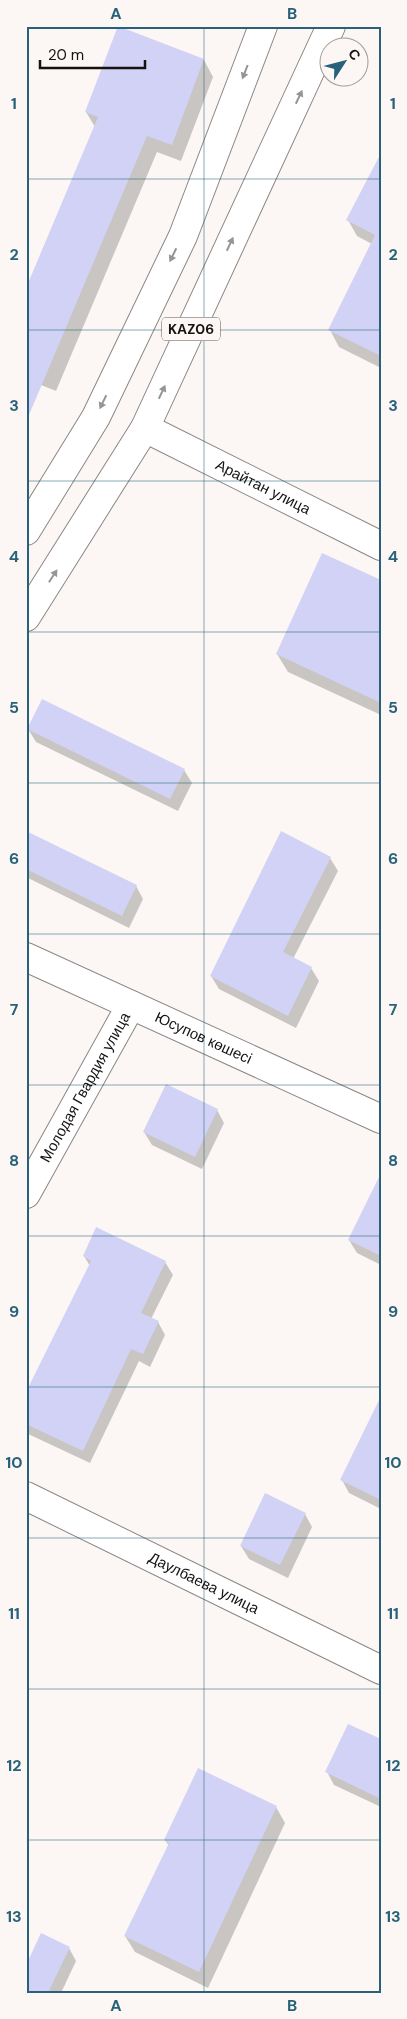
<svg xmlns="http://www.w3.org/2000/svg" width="407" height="2019" viewBox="0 0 407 2019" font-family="'DM Sans',sans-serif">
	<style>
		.shadow { fill: #0003 }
		.building { fill: #d1d2f5 }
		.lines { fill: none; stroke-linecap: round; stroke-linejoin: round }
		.minor-casing { stroke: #8c8785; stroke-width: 30 }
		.highway-casing { stroke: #8c8785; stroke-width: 30 }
		.minor { stroke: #fff; stroke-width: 28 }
		.highway { stroke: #fff; stroke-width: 28 }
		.oneway { fill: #969594 }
		.grid { fill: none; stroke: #27627a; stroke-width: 1; stroke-opacity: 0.55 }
		.labels { text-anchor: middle; stroke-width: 5; stroke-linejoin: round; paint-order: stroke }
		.shield { fill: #fcf7f4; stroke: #5a5756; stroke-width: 1 }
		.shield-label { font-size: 14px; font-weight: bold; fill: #151312 }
		.street-label { font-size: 15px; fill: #151312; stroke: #fcf7f4 }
		.neatline { fill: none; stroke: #27627a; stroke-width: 2 }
		.grid-label { font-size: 16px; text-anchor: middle; font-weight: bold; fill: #27627a }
	</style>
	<rect width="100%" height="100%" fill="#fcf7f4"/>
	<!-- shadow -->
	<g class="shadow">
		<path d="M 119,28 L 204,60 L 213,77 L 181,161 L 157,152 L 56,391 L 26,379 L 95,127 L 86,112 Z"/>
		<path d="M 381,156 L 381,368 L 339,347 L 330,330 L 372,244 L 357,236 L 348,220 Z"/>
		<path d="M 381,582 L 381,715 L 288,672 L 277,654 Z"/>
		<path d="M 28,729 L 184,770 L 192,783 L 178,811 L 36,742 Z"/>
		<path d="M 26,833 L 136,886 L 143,899 L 129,928 L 26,877 Z"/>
		<path d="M 330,858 L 338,871 L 293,959 L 311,968 L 319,981 L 296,1028 L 219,989 L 211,976 Z"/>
		<path d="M 217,1110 L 224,1123 L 202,1169 L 152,1145 L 144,1132 Z"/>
		<path d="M 381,1182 L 381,1265 L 357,1253 L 349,1240 Z"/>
		<path d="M 84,1256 L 165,1262 L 173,1275 L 151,1319 L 158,1322 L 165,1335 L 150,1367 L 139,1361 L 90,1463 L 26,1433 L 26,1396 L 90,1266 Z"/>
		<path d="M 381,1419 L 381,1509 L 349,1493 L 342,1480 Z"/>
		<path d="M 305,1514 L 312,1527 L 288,1578 L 249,1559 L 241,1546 Z"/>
		<path d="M 381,1741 L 381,1807 L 334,1785 L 327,1772 Z"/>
		<path d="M 276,1807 L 285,1823 L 208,1988 L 135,1952 L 125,1936 L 169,1846 L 165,1840 Z"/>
		<path d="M 69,1948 L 76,1961 L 61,1993 L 26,1993 Z"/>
	</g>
	<!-- building -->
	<g class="building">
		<path d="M 118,26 L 204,59 L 172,145 L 147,136 L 26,422 L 26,288 L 98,117 L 85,112 Z"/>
		<path d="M 381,153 L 381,356 L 328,330 L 375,235 L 346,220 Z"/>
		<path d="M 322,553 L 381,580 L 381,703 L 276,654 Z"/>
		<path d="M 42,699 L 185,769 L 170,799 L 27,729 Z"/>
		<path d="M 26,831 L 137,885 L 122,916 L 26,869 Z"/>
		<path d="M 281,831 L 331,857 L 283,952 L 312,967 L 288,1016 L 210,976 Z"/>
		<path d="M 166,1084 L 218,1109 L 195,1157 L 143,1132 Z"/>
		<path d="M 381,1173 L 381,1256 L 348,1240 Z"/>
		<path d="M 96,1227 L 166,1261 L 141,1313 L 159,1321 L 143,1354 L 131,1349 L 83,1451 L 26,1424 L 26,1392 L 91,1261 L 83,1256 Z"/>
		<path d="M 381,1396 L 381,1500 L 340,1480 Z"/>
		<path d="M 265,1493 L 306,1513 L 280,1565 L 240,1546 Z"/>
		<path d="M 348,1724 L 381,1739 L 381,1799 L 325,1772 Z"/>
		<path d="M 198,1768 L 277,1806 L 199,1972 L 124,1936 L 169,1843 L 164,1840 Z"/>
		<path d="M 41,1933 L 70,1947 L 48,1993 L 26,1993 L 26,1965 Z"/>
	</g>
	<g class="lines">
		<defs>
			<g id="minor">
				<path id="s1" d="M 145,428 L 381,546"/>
				<path id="s2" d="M 26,957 L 381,1119"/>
				<path id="s3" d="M 26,1194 L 131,1005"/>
				<path id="s4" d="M 26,1496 L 381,1670"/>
			</g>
			<g id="highway">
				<path d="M 26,531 L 96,417 L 183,236 L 263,26"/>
				<path d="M 26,617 L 145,428 L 331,26"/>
			</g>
		</defs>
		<!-- minor casing -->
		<use href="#minor" class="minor-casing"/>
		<!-- highway casing -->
		<use href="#highway" class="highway-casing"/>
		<!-- minor -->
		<use href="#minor" class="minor"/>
		<!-- highway -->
		<use href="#highway" class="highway"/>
	</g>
	<!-- one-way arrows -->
	<defs><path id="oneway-solid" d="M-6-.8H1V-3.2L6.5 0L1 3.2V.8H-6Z" transform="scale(1.25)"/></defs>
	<g class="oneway">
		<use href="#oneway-solid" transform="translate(245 72) rotate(111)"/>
		<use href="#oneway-solid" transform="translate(299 97) rotate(-65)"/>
		<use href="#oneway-solid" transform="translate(230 244) rotate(-65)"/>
		<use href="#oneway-solid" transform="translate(173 255) rotate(116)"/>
		<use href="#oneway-solid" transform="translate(162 392) rotate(-65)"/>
		<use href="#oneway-solid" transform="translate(103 402) rotate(116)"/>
		<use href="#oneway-solid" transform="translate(53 576) rotate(-57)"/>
	</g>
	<!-- grid -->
	<path class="grid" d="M 204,26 L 204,1993M 26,179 L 381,179M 26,330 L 381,330M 26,481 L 381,481M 26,632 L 381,632M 26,783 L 381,783M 26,934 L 381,934M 26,1085 L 381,1085M 26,1236 L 381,1236M 26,1387 L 381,1387M 26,1538 L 381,1538M 26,1689 L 381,1689M 26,1840 L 381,1840"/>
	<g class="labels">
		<!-- shield labels -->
		<rect class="shield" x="162" y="317.5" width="58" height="23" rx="4"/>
		<g class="shield-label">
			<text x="191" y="334">KАZ06</text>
		</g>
		<!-- street labels -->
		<g class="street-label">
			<text dy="5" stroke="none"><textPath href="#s1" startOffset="132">Арайтан улица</textPath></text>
			<text dy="5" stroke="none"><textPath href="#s2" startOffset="195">Юсупов көшесі</textPath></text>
			<text dy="5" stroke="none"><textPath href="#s3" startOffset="122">Молодая Гвардия улица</textPath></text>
			<text dy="5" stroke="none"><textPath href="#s4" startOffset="198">Даулбаева улица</textPath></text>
		</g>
	</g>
	<!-- border -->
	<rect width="407" height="2019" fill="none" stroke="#fcf7f4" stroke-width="55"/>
	<!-- north arrow -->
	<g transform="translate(344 62) rotate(54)"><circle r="24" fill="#fcf7f4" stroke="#a09c9a"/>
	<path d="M0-4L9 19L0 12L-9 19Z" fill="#27627a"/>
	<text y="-8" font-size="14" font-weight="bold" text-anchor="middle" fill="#151312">С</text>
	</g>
	<!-- scale -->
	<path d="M40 60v8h105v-8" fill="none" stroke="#151312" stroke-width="2.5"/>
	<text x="48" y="60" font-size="15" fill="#151312" stroke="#fcf7f4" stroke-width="4" paint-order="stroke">20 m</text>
	<rect x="28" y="28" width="352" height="1964" class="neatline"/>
	<g class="grid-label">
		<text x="116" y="19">A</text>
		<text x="292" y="19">B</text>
		<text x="14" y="109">1</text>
		<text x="393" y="109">1</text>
		<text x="14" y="260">2</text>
		<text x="393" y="260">2</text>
		<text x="14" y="411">3</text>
		<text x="393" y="411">3</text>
		<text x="14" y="562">4</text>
		<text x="393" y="562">4</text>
		<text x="14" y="713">5</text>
		<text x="393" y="713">5</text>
		<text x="14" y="864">6</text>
		<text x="393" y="864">6</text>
		<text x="14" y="1015">7</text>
		<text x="393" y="1015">7</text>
		<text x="14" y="1166">8</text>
		<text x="393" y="1166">8</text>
		<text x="14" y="1317">9</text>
		<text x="393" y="1317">9</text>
		<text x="14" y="1468">10</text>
		<text x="393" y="1468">10</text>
		<text x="14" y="1619">11</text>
		<text x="393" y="1619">11</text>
		<text x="14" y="1771">12</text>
		<text x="393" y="1771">12</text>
		<text x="14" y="1922">13</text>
		<text x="393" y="1922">13</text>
		<text x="116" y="2011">A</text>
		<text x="292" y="2011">B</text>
	</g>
</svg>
